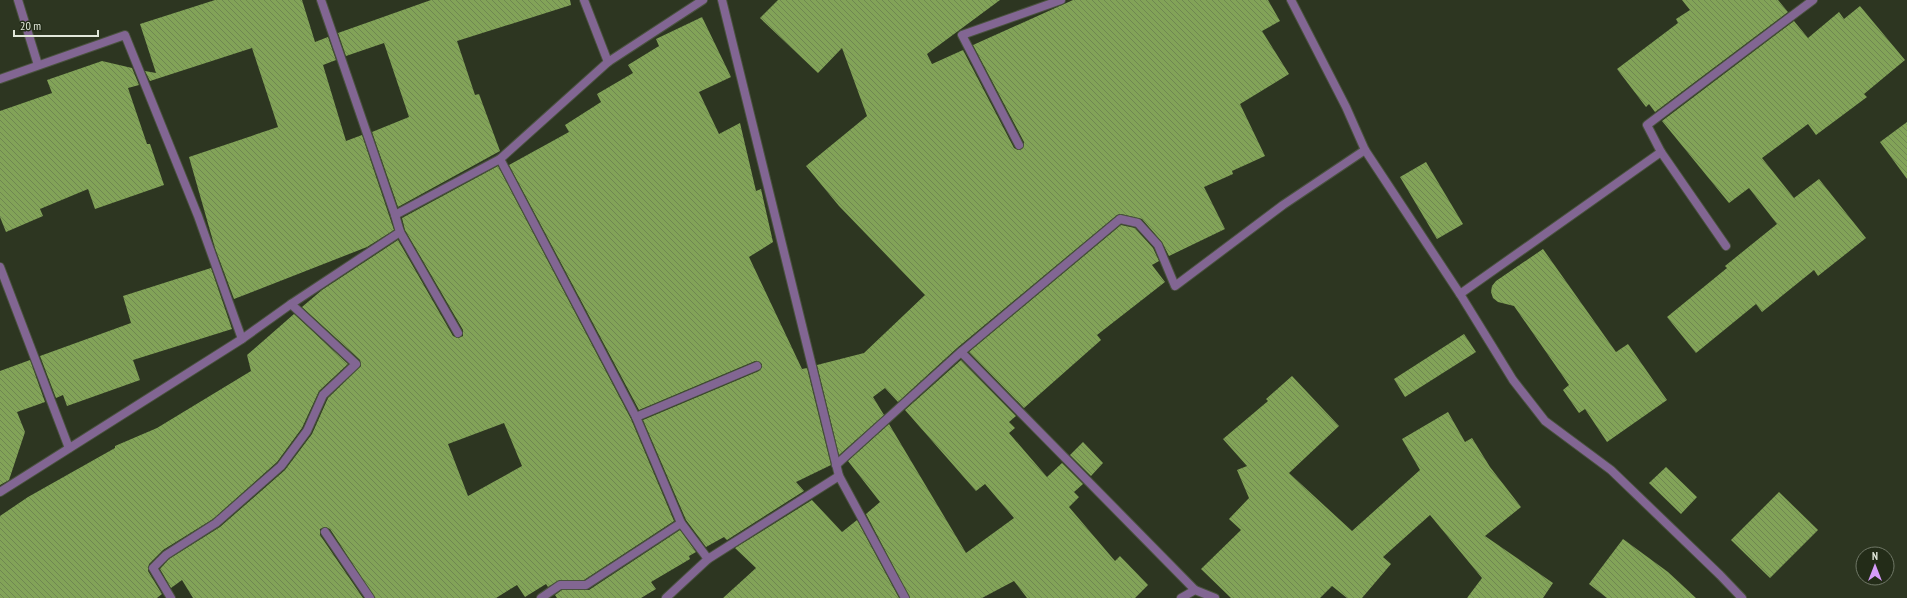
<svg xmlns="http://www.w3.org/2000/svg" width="1907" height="598" viewBox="0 0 1907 598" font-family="'PT Sans Narrow',sans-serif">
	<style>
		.building { fill: url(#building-back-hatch); fill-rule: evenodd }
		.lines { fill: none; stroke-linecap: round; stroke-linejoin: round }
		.lane-casing { stroke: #4a523f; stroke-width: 10 }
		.street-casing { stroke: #4a523f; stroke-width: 10 }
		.lane { stroke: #826693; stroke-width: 8 }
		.street { stroke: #826693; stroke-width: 8 }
	</style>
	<defs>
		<pattern id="building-back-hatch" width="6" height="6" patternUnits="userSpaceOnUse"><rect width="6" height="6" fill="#82a358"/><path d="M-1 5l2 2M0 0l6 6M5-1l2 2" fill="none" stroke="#6f8751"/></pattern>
	</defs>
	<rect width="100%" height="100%" fill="#2d3621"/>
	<!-- building -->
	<g class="building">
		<path d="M 215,0 L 302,0 L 315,42 L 328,37 L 336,60 L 323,65 L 346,141 L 362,135 L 394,230 L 367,247 L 234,299 L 215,248 L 189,157 L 278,127 L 252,48 L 150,81 L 145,71 L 156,73 L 140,24 Z"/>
		<path d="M 431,0 L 570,0 L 571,5 L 457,41 L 475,95 L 479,94 L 500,151 L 398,207 L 372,132 L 409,117 L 384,43 L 346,56 L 338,33 Z"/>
		<path d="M 778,0 L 1000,0 L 927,54 L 932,64 L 963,50 L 1014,148 L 1018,150 L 1023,148 L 1024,142 L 973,45 L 1073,0 L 1268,0 L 1280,21 L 1262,31 L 1289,74 L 1240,104 L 1265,156 L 1232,171 L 1233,174 L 1204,187 L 1225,229 L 1169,256 L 1162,242 L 1142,219 L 1121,214 L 1117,215 L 957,348 L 898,402 L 885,388 L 873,397 L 884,415 L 839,455 L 817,365 L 864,353 L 925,295 L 839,206 L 806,166 L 867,116 L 842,48 L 818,73 L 760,18 Z"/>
		<path d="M 1682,0 L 1778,0 L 1788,12 L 1655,112 L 1649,104 L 1646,107 L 1617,69 L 1678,23 L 1676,19 L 1690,10 Z"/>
		<path d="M 1860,6 L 1905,60 L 1864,94 L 1867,97 L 1816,135 L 1808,124 L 1762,158 L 1794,198 L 1819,179 L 1866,238 L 1818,276 L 1814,270 L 1762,312 L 1756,304 L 1696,353 L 1667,317 L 1727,268 L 1725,266 L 1777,224 L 1749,188 L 1729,203 L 1662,121 L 1794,21 L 1808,38 L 1839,12 L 1844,19 Z"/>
		<path d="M 702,17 L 731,77 L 699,92 L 719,134 L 740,123 L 756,191 L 761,189 L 773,242 L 749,257 L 802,369 L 807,368 L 831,465 L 796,482 L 804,491 L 727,540 L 724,537 L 706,547 L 686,520 L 643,420 L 759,371 L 762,367 L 762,364 L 755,361 L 639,410 L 509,165 L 569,132 L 565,125 L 601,102 L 597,94 L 633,73 L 628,65 L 659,46 L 656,39 Z"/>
		<path d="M 102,61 L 132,68 L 139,85 L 128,88 L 147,144 L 150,144 L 164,185 L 95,209 L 88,189 L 40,209 L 43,216 L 6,232 L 0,217 L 0,111 L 52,93 L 47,80 Z"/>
		<path d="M 1907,122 L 1907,179 L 1880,142 Z"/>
		<path d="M 1426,162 L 1463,224 L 1437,239 L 1400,177 Z"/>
		<path d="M 498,166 L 631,419 L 674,521 L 584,580 L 560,580 L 548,587 L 546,584 L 525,597 L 517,585 L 496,598 L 375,598 L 330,529 L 325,527 L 320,529 L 320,535 L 363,598 L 193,598 L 182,580 L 171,588 L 160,569 L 169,559 L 220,527 L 285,470 L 312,434 L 328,398 L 361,366 L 360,360 L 302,307 L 322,290 L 398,240 L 453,336 L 458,338 L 463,336 L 463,330 L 405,230 L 402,218 ZM 504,423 L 522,466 L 468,496 L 448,444 Z"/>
		<path d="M 1121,225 L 1135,228 L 1153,248 L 1159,261 L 1152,265 L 1165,282 L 1097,335 L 1101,340 L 1024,408 L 969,352 Z"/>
		<path d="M 1543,249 L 1616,352 L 1628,344 L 1667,400 L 1607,442 L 1585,409 L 1579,413 L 1563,390 L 1569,385 L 1514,306 L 1498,302 L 1493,298 L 1491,292 L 1492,286 L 1496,281 Z"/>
		<path d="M 211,268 L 232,329 L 133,360 L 140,380 L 67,406 L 63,395 L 56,398 L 40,356 L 131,323 L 123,296 Z"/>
		<path d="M 294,314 L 348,364 L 319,391 L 302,428 L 277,462 L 213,519 L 163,550 L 149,564 L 148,571 L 162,594 L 157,598 L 0,598 L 0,516 L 28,497 L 115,448 L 115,446 L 157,428 L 251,371 L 247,355 Z"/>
		<path d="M 1464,334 L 1476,352 L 1405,397 L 1394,379 Z"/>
		<path d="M 30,360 L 45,402 L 17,412 L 25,432 L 9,480 L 0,485 L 0,371 Z"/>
		<path d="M 961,360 L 1016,416 L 1009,422 L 1015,428 L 1009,433 L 1047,477 L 1062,463 L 1083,484 L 1074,492 L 1079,497 L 1069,507 L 1115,561 L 1120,556 L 1148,585 L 1135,598 L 1027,598 L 1014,581 L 982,598 L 910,598 L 866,514 L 880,502 L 848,461 L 889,424 L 966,553 L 1014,518 L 985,484 L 976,491 L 905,410 Z"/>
		<path d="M 1292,376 L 1339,426 L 1289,473 L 1352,531 L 1420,470 L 1402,439 L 1448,412 L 1465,442 L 1472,438 L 1490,467 L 1521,507 L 1485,536 L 1553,583 L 1543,598 L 1467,598 L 1482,578 L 1430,515 L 1383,557 L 1391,564 L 1362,598 L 1347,598 L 1332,586 L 1320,598 L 1231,598 L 1201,569 L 1241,530 L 1229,519 L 1249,498 L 1237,470 L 1247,466 L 1223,439 L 1268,401 L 1266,399 Z"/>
		<path d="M 1083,442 L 1103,463 L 1091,476 L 1070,455 Z"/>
		<path d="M 1666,467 L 1697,497 L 1681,514 L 1649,483 Z"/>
		<path d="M 1779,492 L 1818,530 L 1770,578 L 1731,540 Z"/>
		<path d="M 812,500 L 842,532 L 857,520 L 899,598 L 723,598 L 756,568 L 735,548 Z"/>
		<path d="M 680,530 L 696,552 L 689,556 L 690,559 L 651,582 L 656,589 L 641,598 L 557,598 L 555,595 L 562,590 L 589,590 Z"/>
		<path d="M 1623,539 L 1668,572 L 1696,598 L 1607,598 L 1589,584 Z"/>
	</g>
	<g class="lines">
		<defs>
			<g id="lane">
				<path d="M 18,0 L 38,65"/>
				<path d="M 961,352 L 1195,590"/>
				<path d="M 636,417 L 757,366"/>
				<path d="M 325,532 L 370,598"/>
				<path d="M 171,598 L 153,568 L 166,555 L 216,523 L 281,466 L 307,431 L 323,395 L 356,364 L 291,304"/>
			</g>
			<g id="street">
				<path d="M 321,0 L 395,215"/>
				<path d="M 584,0 L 608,62"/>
				<path d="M 722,0 L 839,476 L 905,598"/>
				<path d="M 1291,0 L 1346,107 L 1365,150 L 1460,294 L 1513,380 L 1545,421 L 1611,470 L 1720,575 L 1742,598"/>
				<path d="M 0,79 L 125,35 L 198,216 L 242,339"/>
				<path d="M 1019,145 L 962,35 L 1061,0"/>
				<path d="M 500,159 L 636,417 L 681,523 L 708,559"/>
				<path d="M 400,232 L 458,333"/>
				<path d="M 1726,246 L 1661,152 L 1647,125 L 1813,0"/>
				<path d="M 0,267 L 69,448"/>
				<path d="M 1460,294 L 1661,152"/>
				<path d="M 836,465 L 961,352 L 1120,219 L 1138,223 L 1158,245 L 1175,286 L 1283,205 L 1365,150"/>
				<path d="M 0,492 L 242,339 L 291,304 L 400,232 L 395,215 L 500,159 L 608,62 L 703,0"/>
				<path d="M 541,598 L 560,585 L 586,585 L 681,523"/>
				<path d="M 666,598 L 708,559 L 839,476"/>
				<path d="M 1181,598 L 1195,590 L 1215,598"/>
			</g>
		</defs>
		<!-- lane casing -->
		<use href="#lane" class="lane-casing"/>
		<!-- street casing -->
		<use href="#street" class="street-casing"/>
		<!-- lane -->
		<use href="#lane" class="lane"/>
		<!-- street -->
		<use href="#street" class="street"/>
	</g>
	<!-- north arrow -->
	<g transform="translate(1875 566)"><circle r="19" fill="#232c18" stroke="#6f7766"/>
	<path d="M0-3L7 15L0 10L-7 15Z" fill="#d69bfa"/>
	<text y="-6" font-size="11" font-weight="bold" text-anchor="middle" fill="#e2e8db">N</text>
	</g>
	<!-- scale -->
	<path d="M14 30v6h84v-6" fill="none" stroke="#e2e8db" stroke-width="2"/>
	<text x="20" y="30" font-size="12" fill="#e2e8db" stroke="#232c18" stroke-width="3" paint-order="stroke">20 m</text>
</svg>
